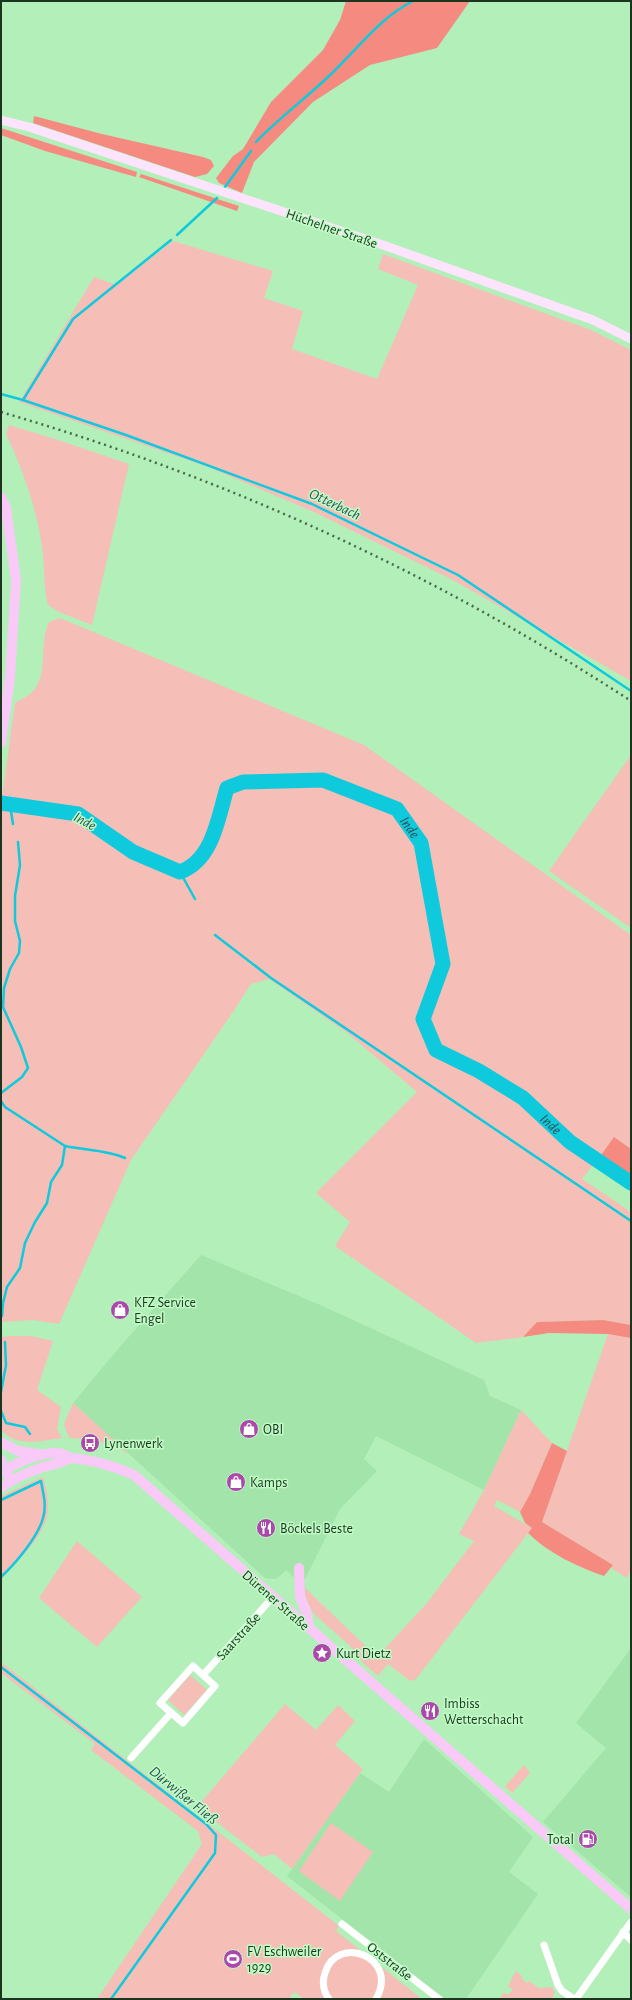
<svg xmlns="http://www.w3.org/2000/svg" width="632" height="2000" viewBox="0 0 632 2000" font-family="'Alegreya Sans',sans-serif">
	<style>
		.built { fill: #a3e4aa }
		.green { fill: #f5bfb8 }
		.forest { fill: #f58b80 }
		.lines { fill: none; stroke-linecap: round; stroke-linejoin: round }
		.stream { stroke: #0fcadd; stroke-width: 2.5 }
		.river { stroke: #0fcadd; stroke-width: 15 }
		.street { stroke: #fff; stroke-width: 7 }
		.secondary { stroke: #fce5fc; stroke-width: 9 }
		.primary { stroke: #f9caf8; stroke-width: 10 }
		.rail { stroke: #47694b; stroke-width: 2.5; stroke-dasharray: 2 4; stroke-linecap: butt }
		.labels { text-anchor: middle; stroke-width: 3; stroke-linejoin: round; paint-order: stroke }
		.street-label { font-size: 14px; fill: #1d3520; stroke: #c0fcc6 }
		.poi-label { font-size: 14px; fill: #1d3520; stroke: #c0fcc6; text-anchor: start }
		.water-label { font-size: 15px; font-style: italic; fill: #315156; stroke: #c0fcc6 }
	</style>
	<rect width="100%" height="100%" fill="#b3efb9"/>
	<!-- built -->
	<g class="built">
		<path d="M 201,1255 L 318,1304 L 484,1380 L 490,1396 L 521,1410 L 484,1490 L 376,1436 L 364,1459 L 377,1471 L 340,1509 L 302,1585 L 286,1570 L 276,1579 L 265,1578 L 73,1403 L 118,1349 Z"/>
		<path d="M 631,1648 L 631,1897 L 543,1822 L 606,1748 L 576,1723 Z"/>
		<path d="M 424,1739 L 533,1837 L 509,1872 L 538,1894 L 466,1999 L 446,1999 L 433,1990 L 287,1876 L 360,1773 L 389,1792 Z"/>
	</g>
	<!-- green -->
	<g class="green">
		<path d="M 173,241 L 273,271 L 264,298 L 303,311 L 292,349 L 377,379 L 418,285 L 378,269 L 383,254 L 591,330 L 631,350 L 631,681 L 451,579 L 314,512 L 208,467 L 19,402 L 94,277 L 116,285 Z"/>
		<path d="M 9,425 L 55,439 L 129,464 L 92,625 L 59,612 L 48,605 C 43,586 45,566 42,547 C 36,506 23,470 6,434 Z"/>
		<path d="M 60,618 L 364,745 L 631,935 L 631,1149 L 614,1138 L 582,1179 L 631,1212 L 631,1325 L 603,1320 L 538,1322 L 523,1337 L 476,1343 L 335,1246 L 350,1222 L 316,1193 L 417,1092 L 346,1032 L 269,979 L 251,984 L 235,1009 L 131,1160 L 59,1324 L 33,1320 L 1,1322 L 1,804 L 15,703 C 20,700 26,697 31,693 C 50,676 38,644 49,622 Z"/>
		<path d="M 631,755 L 631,928 L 549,871 Z"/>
		<path d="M 608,1334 L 631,1338 L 631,1570 L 627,1578 L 611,1568 L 613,1565 L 542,1522 Z"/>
		<path d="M 10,1336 L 31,1336 L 53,1341 L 37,1390 L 61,1407 L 57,1429 L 62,1438 C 40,1441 18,1448 1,1430 L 1,1337 Z"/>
		<path d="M 73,1403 L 129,1454 C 108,1442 94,1439 69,1438 L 64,1424 Z"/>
		<path d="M 521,1410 L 552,1443 L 530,1494 L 520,1512 L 497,1500 L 494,1506 L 532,1528 L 416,1679 L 410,1681 L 388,1664 L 378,1676 L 363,1663 L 349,1645 L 313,1613 L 306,1599 L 302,1585 L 377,1657 L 427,1603 L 474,1541 L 459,1534 L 484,1490 Z"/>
		<path d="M 43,1477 C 47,1491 51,1508 45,1523 C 38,1541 15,1565 1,1579 L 1,1496 Z"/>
		<path d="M 77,1541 L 142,1597 L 97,1647 L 39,1598 Z"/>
		<path d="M 1,1662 L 339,1926 L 336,1931 L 422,1999 L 304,1999 L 294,1992 L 289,1999 L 97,1999 L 202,1844 L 198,1831 L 91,1750 L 95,1744 L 1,1673 Z"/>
		<path d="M 190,1675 L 207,1690 L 184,1715 L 168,1700 Z"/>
		<path d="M 285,1704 L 316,1730 L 338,1705 L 355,1721 L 335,1745 L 363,1769 L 292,1869 L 274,1854 L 262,1857 L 197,1807 Z"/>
		<path d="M 524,1765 L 530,1773 L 512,1793 L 505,1786 Z"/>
		<path d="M 331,1823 L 373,1852 L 340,1901 L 299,1871 Z"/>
		<path d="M 516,1971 L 522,1976 L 521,1978 L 527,1983 L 529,1981 L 539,1988 L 552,1987 L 555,1993 L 551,1999 L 499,1999 L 503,1993 L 509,1994 L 513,1990 L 508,1986 Z"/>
	</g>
	<!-- forest -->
	<g class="forest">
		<path d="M 346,1 L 470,1 L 437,48 L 370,65 L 313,102 L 254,162 L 242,193 L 219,183 L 216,178 L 233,156 L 243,149 L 271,102 L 323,50 L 340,20 Z"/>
		<path d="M 34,116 L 102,134 L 203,157 L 211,160 L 214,166 L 207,174 L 195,177 L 33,123 Z"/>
		<path d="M 1,128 L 137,172 L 136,177 L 45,151 L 1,135 Z"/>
		<path d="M 141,174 L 239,206 L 237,211 L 139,177 Z"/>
		<path d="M 614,1137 L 631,1149 L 631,1175 L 601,1155 Z"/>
		<path d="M 603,1320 L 631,1325 L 631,1338 L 608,1334 L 549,1333 L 523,1337 L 537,1322 Z"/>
		<path d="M 552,1443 L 567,1451 L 542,1522 L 613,1565 L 604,1576 C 578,1567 548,1553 528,1533 L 532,1528 L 525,1523 L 520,1512 L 530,1494 Z"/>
	</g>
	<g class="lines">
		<!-- stream -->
		<g class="stream">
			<path d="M 256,142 C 279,118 305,99 329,76 C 356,51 379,18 413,1"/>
			<path d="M 225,187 L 251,151"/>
			<path d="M 177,235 L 217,198"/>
			<path d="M 1,394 L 23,400 L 126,435 L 312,504 L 458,575 L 631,691"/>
			<path d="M 23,400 L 73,319 L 171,240"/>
			<path d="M 10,805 L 13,824"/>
			<path d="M 180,872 L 195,899"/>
			<path d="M 215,935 L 271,978 L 631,1221"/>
			<path d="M 1,1093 L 22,1077 L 28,1068 L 21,1047 L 3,1007 L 4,988 L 10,969 L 19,953 L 20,941 L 15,921 L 15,896 L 20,865 L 18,842"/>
			<path d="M 1,1101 L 5,1107 L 65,1146 L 62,1165 L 51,1182 L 47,1203 L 35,1222 L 25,1243 L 20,1268 L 7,1287 L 3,1303 L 2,1316"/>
			<path d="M 65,1146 C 84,1150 108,1150 125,1158"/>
			<path d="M 1,1392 L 6,1365 L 5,1342"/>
			<path d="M 1,1411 L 6,1423 L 25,1427 L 30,1434"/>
			<path d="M 1,1500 L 41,1481 C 43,1493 47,1506 43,1518 C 38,1537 15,1564 1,1577"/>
			<path d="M 1,1667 L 206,1824 L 216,1835 L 215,1853 L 111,1999"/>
		</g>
		<!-- river -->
		<path class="river" id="s1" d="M 1,803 L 78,814 L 133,852 L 180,872 C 213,860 218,818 227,788 L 243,782 L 323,780 L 397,809 L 421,843 L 443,964 L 423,1019 L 436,1050 L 479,1071 L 523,1098 L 570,1142 L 631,1183"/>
		<!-- street -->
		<g class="street">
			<path d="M 193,1666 L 215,1686 L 183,1723 L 160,1703 Z"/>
			<path d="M 203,1675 L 273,1597"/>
			<path d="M 131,1758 L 171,1713"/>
			<path d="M 342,1924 L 439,1999"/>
			<path d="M 623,1932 L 631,1940"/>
			<path d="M 544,1945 L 558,1985 L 562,1991 L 574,1999"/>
			<path d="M 329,1999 C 323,1991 322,1982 325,1973 C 337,1933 400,1957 376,1999"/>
			<path d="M 576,1999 L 631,1922"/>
		</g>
		<!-- secondary -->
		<path class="secondary" d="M 1,120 L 29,127 L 383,245 L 593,320 L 631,339"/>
		<!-- primary -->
		<g class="primary">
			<path d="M 1,497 L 6,508 L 16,580 L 10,677 L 1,743"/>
			<path d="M 1,1442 L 18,1451 L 39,1454"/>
			<path d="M 1,1460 L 8,1475"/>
			<path d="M 1,1472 C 18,1462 39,1452 58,1453 C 64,1453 67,1458 72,1458 C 94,1460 114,1466 134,1475 L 631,1909"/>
			<path d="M 1,1488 C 13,1478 29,1472 43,1467 C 53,1464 61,1464 70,1458"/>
			<path d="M 299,1568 L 300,1597 L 306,1611 L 310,1629"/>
		</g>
		<!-- rail -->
		<path class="rail" d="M 1,412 C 227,478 433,572 631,701"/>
	</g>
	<!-- icons -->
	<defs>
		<symbol id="shop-disc" viewBox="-11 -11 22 22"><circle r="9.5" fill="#ac47ac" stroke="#c0fcc6"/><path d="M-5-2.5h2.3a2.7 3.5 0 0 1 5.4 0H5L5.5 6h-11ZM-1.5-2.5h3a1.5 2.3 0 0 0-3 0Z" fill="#fff"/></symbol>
		<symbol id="bus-disc" viewBox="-11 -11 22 22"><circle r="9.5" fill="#ac47ac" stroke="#c0fcc6"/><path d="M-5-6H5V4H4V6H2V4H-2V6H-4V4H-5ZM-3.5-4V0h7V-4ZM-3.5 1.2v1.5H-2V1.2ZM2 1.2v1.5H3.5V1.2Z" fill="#fff"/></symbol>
		<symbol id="restaurant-disc" viewBox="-11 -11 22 22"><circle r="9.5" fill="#ac47ac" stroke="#c0fcc6"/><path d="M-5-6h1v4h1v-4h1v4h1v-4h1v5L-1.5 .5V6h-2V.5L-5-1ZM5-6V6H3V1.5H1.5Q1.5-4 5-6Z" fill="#fff"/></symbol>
		<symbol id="sight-disc" viewBox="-11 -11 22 22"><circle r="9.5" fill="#ac47ac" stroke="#c0fcc6"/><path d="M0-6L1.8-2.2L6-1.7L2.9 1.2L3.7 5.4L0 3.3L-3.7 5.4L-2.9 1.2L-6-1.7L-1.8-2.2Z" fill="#fff"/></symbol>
		<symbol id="fuel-disc" viewBox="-11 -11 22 22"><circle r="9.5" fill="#ac47ac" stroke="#c0fcc6"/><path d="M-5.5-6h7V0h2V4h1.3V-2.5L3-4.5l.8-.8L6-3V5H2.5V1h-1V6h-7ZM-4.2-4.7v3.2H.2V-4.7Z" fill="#fff"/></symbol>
		<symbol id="stadium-disc" viewBox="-11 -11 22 22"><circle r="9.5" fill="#ac47ac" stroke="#c0fcc6"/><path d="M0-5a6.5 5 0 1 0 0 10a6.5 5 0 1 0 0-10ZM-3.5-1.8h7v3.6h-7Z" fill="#fff"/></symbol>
	</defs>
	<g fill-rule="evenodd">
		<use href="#shop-disc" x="109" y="1299" width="22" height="22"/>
		<use href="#shop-disc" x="238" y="1418" width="22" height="22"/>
		<use href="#bus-disc" x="79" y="1432" width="22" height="22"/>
		<use href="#shop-disc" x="225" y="1471" width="22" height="22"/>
		<use href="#restaurant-disc" x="255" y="1517" width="22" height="22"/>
		<use href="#sight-disc" x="311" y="1642" width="22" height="22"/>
		<use href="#restaurant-disc" x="419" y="1700" width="22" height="22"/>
		<use href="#fuel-disc" x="577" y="1828" width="22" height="22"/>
		<use href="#stadium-disc" x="222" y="1948" width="22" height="22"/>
	</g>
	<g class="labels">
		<!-- street labels -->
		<g class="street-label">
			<text transform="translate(332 228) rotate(19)" y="5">Hüchelner Straße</text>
			<text transform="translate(276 1600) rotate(41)" y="5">Dürener Straße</text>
			<text transform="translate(238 1636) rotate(-48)" y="5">Saarstraße</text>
			<text transform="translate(390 1961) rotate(38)" y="5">Oststraße</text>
		</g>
		<!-- poi labels -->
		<g class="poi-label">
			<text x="134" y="1307">KFZ Service<tspan x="134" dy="16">Engel</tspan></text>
			<text x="263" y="1434">OBI</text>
			<text x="104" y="1448">Lynenwerk</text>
			<text x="250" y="1487">Kamps</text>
			<text x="280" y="1533">Böckels Beste</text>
			<text x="336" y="1658">Kurt Dietz</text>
			<text x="444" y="1708">Imbiss<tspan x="444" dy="16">Wetterschacht</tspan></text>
			<text x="574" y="1844" text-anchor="end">Total</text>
			<text x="247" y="1956">FV Eschweiler<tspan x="247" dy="16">1929</tspan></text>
		</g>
		<!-- water labels -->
		<g class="water-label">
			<text transform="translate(335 504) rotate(25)" y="5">Otterbach</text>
			<text transform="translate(85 821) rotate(28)" y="5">Inde</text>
			<text dy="5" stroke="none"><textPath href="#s1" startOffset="495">Inde</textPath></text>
			<text dy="5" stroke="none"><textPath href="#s1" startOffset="867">Inde</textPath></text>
			<text transform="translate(184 1795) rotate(39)" y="5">Dürwißer Fließ</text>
		</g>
	</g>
	<!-- border -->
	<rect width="632" height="2000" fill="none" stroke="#1d3520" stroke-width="4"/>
</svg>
